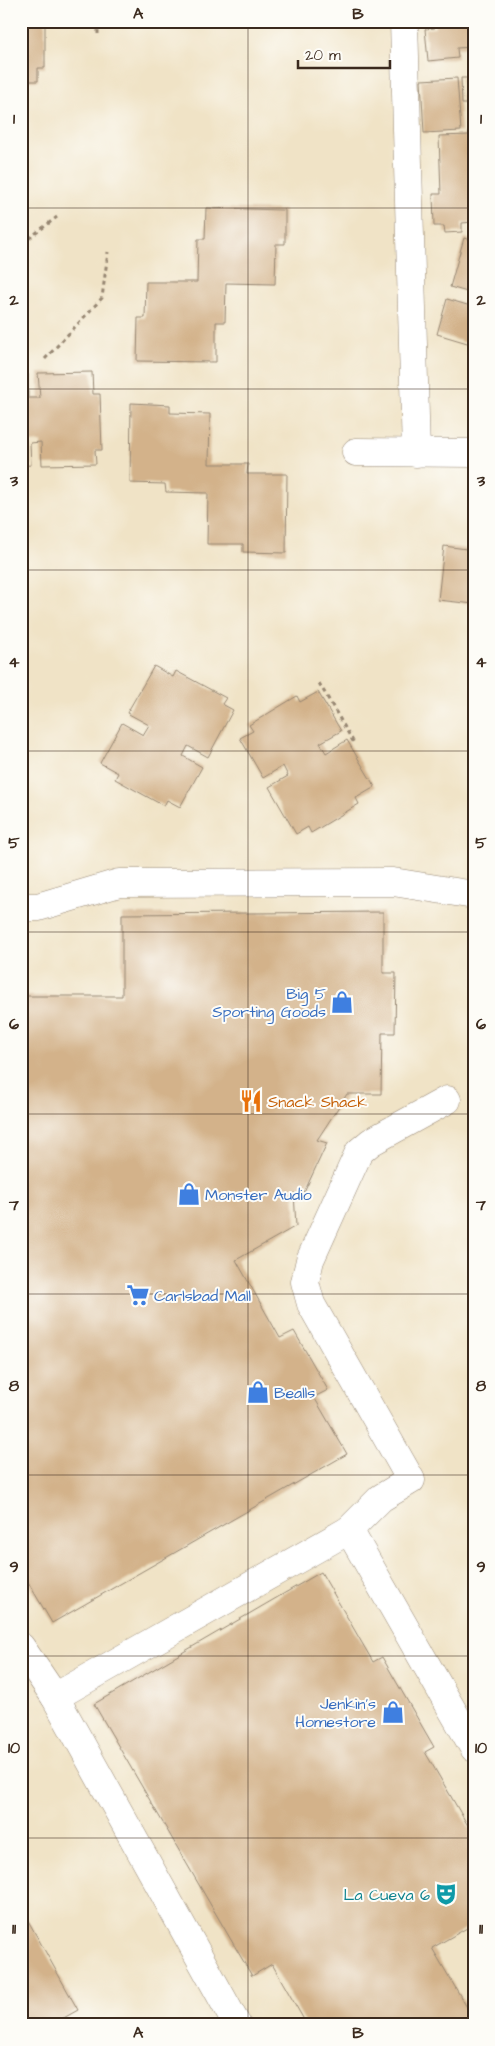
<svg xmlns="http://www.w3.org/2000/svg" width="495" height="2046" viewBox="0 0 495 2046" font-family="'Architects Daughter',sans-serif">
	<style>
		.building { fill: #d3b28a }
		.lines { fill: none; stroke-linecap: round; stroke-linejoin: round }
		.minor-casing { stroke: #968672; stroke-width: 29 }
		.path { stroke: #968672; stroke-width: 3; stroke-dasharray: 4 4; stroke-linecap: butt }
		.minor { stroke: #fff; stroke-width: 28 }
		.grid { fill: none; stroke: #3b2a1e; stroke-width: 1; stroke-opacity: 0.55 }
		.labels { text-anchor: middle; stroke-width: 4; stroke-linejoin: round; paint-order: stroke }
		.shop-label { font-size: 16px; fill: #366cbe; stroke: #fdfcf7; text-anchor: start }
		.food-label { font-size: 16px; fill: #c56008; stroke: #fdfcf7; text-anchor: start }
		.culture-label { font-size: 16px; fill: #0d838f; stroke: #fdfcf7; text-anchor: end }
		.neatline { fill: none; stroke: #3b2a1e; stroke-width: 2 }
		.grid-label { font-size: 16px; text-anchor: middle; font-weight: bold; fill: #3b2a1e }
	</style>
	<rect width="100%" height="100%" fill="#fdfcf7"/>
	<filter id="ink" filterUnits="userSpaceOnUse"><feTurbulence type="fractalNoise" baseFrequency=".02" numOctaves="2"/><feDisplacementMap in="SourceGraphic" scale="10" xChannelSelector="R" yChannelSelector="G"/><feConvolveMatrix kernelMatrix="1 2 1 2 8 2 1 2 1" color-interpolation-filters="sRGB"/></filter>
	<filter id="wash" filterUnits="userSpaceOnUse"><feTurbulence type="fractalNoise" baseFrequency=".0096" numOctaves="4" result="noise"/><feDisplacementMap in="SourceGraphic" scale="20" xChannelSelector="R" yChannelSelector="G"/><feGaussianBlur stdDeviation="1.12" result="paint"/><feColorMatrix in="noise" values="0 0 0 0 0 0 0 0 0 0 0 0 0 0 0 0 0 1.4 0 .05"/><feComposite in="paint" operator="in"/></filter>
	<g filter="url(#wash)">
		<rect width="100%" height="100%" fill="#f0e3c6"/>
		<g id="blocks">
			<!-- building -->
			<g class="building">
				<path d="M 21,21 L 45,21 L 45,68 L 38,68 L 38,81 L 21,81 Z"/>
				<path d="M 434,21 L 470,21 L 471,27 L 474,26 L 474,47 L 457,48 L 458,58 L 428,61 L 425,29 L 435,28 Z"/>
				<path d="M 457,78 L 461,131 L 424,133 L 421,80 Z"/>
				<path d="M 461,78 L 474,78 L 474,218 L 473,222 L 462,223 L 462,232 L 445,233 L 444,226 L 434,226 L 433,194 L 441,194 L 439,136 L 469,135 L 468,104 L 462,104 Z"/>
				<path d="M 21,152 L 23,152 L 25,201 L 21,201 Z"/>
				<path d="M 206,208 L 285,210 L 285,244 L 276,244 L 275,284 L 226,283 L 225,322 L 216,322 L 216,362 L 137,361 L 138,318 L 145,318 L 146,282 L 197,282 L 198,239 L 205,239 Z"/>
				<path d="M 464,238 L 474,241 L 474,294 L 450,287 Z"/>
				<path d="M 447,299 L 474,307 L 474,345 L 437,334 Z"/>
				<path d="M 92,372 L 93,394 L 100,394 L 102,450 L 95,450 L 96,464 L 42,465 L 41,442 L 30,443 L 31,465 L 21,466 L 21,374 L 28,374 L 28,398 L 40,398 L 38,373 Z"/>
				<path d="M 131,403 L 170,405 L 170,413 L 210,414 L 209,464 L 248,464 L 247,474 L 287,474 L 286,553 L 243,552 L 243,544 L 207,544 L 208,493 L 166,492 L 165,484 L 130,483 Z"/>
				<path d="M 444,546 L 474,550 L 474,604 L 438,600 Z"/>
				<path d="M 154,666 L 173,677 L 176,671 L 226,698 L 222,704 L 233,710 L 208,757 L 188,746 L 183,756 L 202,767 L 180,807 L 167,800 L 164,806 L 115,779 L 118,773 L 100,763 L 122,723 L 143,735 L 149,725 L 127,713 Z"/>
				<path d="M 318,692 L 341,731 L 320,743 L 326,753 L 347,740 L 375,787 L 356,798 L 359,804 L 311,833 L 308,827 L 296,834 L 269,787 L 288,776 L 283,766 L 263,778 L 240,738 L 253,731 L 249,725 L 297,696 L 300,702 Z"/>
				<path d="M 383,912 L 383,973 L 396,973 L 395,1033 L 382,1033 L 381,1094 L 347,1094 L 317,1140 L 327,1143 L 302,1197 L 294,1193 L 296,1226 L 236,1260 L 280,1338 L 294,1331 L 328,1390 L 314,1397 L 347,1454 L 52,1623 L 21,1570 L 21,996 L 122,996 L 122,914 Z"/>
				<path d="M 321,1572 L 373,1662 L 382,1657 L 434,1747 L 425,1752 L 474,1836 L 474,1924 L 432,1948 L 468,2009 L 474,2006 L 474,2025 L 307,2025 L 272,1964 L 252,1976 L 94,1704 Z"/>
				<path d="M 21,1908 L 78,2010 L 51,2025 L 21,2025 Z"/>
			</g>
		</g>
	</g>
	<g filter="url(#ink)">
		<use href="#blocks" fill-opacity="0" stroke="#968672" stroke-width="1"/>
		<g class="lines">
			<defs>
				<g id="minor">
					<path d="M 404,21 L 416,453"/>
					<path d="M 356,452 L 474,453"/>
					<path d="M 21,907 L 38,907 L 119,883 L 393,882 L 474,895"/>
					<path d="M 349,1530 L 381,1498 L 411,1480 L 311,1304 L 305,1282 L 310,1260 L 359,1152 L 371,1142 L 447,1100"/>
					<path d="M 21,1647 L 55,1697"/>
					<path d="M 237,2025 L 55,1697 L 349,1530 L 474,1748"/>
				</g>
			</defs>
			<!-- minor casing -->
			<use href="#minor" class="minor-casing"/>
			<!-- path -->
			<g class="path">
				<path d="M 98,34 L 98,21"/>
				<path d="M 21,240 L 28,239 L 57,217"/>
				<path d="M 45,359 L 102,298 L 108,252"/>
				<path d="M 319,683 L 354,743"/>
			</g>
			<!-- minor -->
			<use href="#minor" class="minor"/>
		</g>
	</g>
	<!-- grid -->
	<path class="grid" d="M 248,21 L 248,2025M 21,208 L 474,208M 21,389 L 474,389M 21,570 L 474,570M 21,751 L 474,751M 21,932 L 474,932M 21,1114 L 474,1114M 21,1294 L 474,1294M 21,1475 L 474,1475M 21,1656 L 474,1656M 21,1838 L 474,1838"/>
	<!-- icons -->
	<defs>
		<symbol id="shop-bare" viewBox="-9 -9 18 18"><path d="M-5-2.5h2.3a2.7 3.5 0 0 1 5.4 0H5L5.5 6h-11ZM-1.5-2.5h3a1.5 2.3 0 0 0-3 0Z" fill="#3f7fe0" stroke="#fdfcf7" stroke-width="2.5" paint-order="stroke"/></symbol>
		<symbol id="restaurant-bare" viewBox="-9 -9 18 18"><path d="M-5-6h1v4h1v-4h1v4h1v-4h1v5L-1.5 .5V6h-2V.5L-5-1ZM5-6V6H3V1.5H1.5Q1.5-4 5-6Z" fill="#e8710a" stroke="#fdfcf7" stroke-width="2.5" paint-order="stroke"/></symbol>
		<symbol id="supermarket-bare" viewBox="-9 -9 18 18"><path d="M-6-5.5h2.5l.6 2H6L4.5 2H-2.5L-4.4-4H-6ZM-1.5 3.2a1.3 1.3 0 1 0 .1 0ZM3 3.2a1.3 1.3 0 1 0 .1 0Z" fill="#3f7fe0" stroke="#fdfcf7" stroke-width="2.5" paint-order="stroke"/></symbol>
		<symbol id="theatre-bare" viewBox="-9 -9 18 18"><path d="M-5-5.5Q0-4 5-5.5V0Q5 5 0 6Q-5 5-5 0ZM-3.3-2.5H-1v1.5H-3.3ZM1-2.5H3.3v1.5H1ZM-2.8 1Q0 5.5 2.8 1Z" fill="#0f9aa8" stroke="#fdfcf7" stroke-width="2.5" paint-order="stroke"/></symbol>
	</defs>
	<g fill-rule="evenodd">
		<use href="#shop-bare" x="326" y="986" width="32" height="32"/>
		<use href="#restaurant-bare" x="235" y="1085" width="32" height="32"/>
		<use href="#shop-bare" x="173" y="1178" width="32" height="32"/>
		<use href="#supermarket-bare" x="122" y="1279" width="32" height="32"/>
		<use href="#shop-bare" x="242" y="1376" width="32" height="32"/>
		<use href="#shop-bare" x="377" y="1696" width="32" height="32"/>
		<use href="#theatre-bare" x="430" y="1878" width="32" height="32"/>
	</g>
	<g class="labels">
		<!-- shop labels -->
		<g class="shop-label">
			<text x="326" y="999" text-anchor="end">Big 5<tspan x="326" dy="18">Sporting Goods</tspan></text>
			<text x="205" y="1200">Monster Audio</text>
			<text x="154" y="1301">Carlsbad Mall</text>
			<text x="274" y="1398">Bealls</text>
			<text x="376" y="1709" text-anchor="end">Jenkin's<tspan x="376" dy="18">Homestore</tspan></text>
		</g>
		<!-- food labels -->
		<g class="food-label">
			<text x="268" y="1107">Snack Shack</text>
		</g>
		<!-- culture labels -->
		<g class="culture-label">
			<text x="430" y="1900">La Cueva 6</text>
		</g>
	</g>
	<!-- margin -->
	<rect width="495" height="2046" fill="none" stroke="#fdfcf7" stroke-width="55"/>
	<!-- scale -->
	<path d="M298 60v8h92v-8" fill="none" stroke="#3b2a1e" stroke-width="2.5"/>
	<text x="305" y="60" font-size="15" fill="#3b2a1e" stroke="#fdfcf7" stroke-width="4" paint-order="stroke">20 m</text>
	<rect x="28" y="28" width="440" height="1990" class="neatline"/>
	<g class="grid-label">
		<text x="138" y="19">A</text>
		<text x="358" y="19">B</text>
		<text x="14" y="124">1</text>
		<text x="481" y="124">1</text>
		<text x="14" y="305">2</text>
		<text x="481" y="305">2</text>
		<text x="14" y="486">3</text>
		<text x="481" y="486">3</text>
		<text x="14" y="667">4</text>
		<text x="481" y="667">4</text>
		<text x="14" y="848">5</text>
		<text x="481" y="848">5</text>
		<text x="14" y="1029">6</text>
		<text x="481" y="1029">6</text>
		<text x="14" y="1210">7</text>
		<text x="481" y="1210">7</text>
		<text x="14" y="1391">8</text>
		<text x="481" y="1391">8</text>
		<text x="14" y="1572">9</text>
		<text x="481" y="1572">9</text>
		<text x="14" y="1753">10</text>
		<text x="481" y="1753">10</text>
		<text x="14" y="1934">11</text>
		<text x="481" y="1934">11</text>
		<text x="138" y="2038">A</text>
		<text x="358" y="2038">B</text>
	</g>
</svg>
